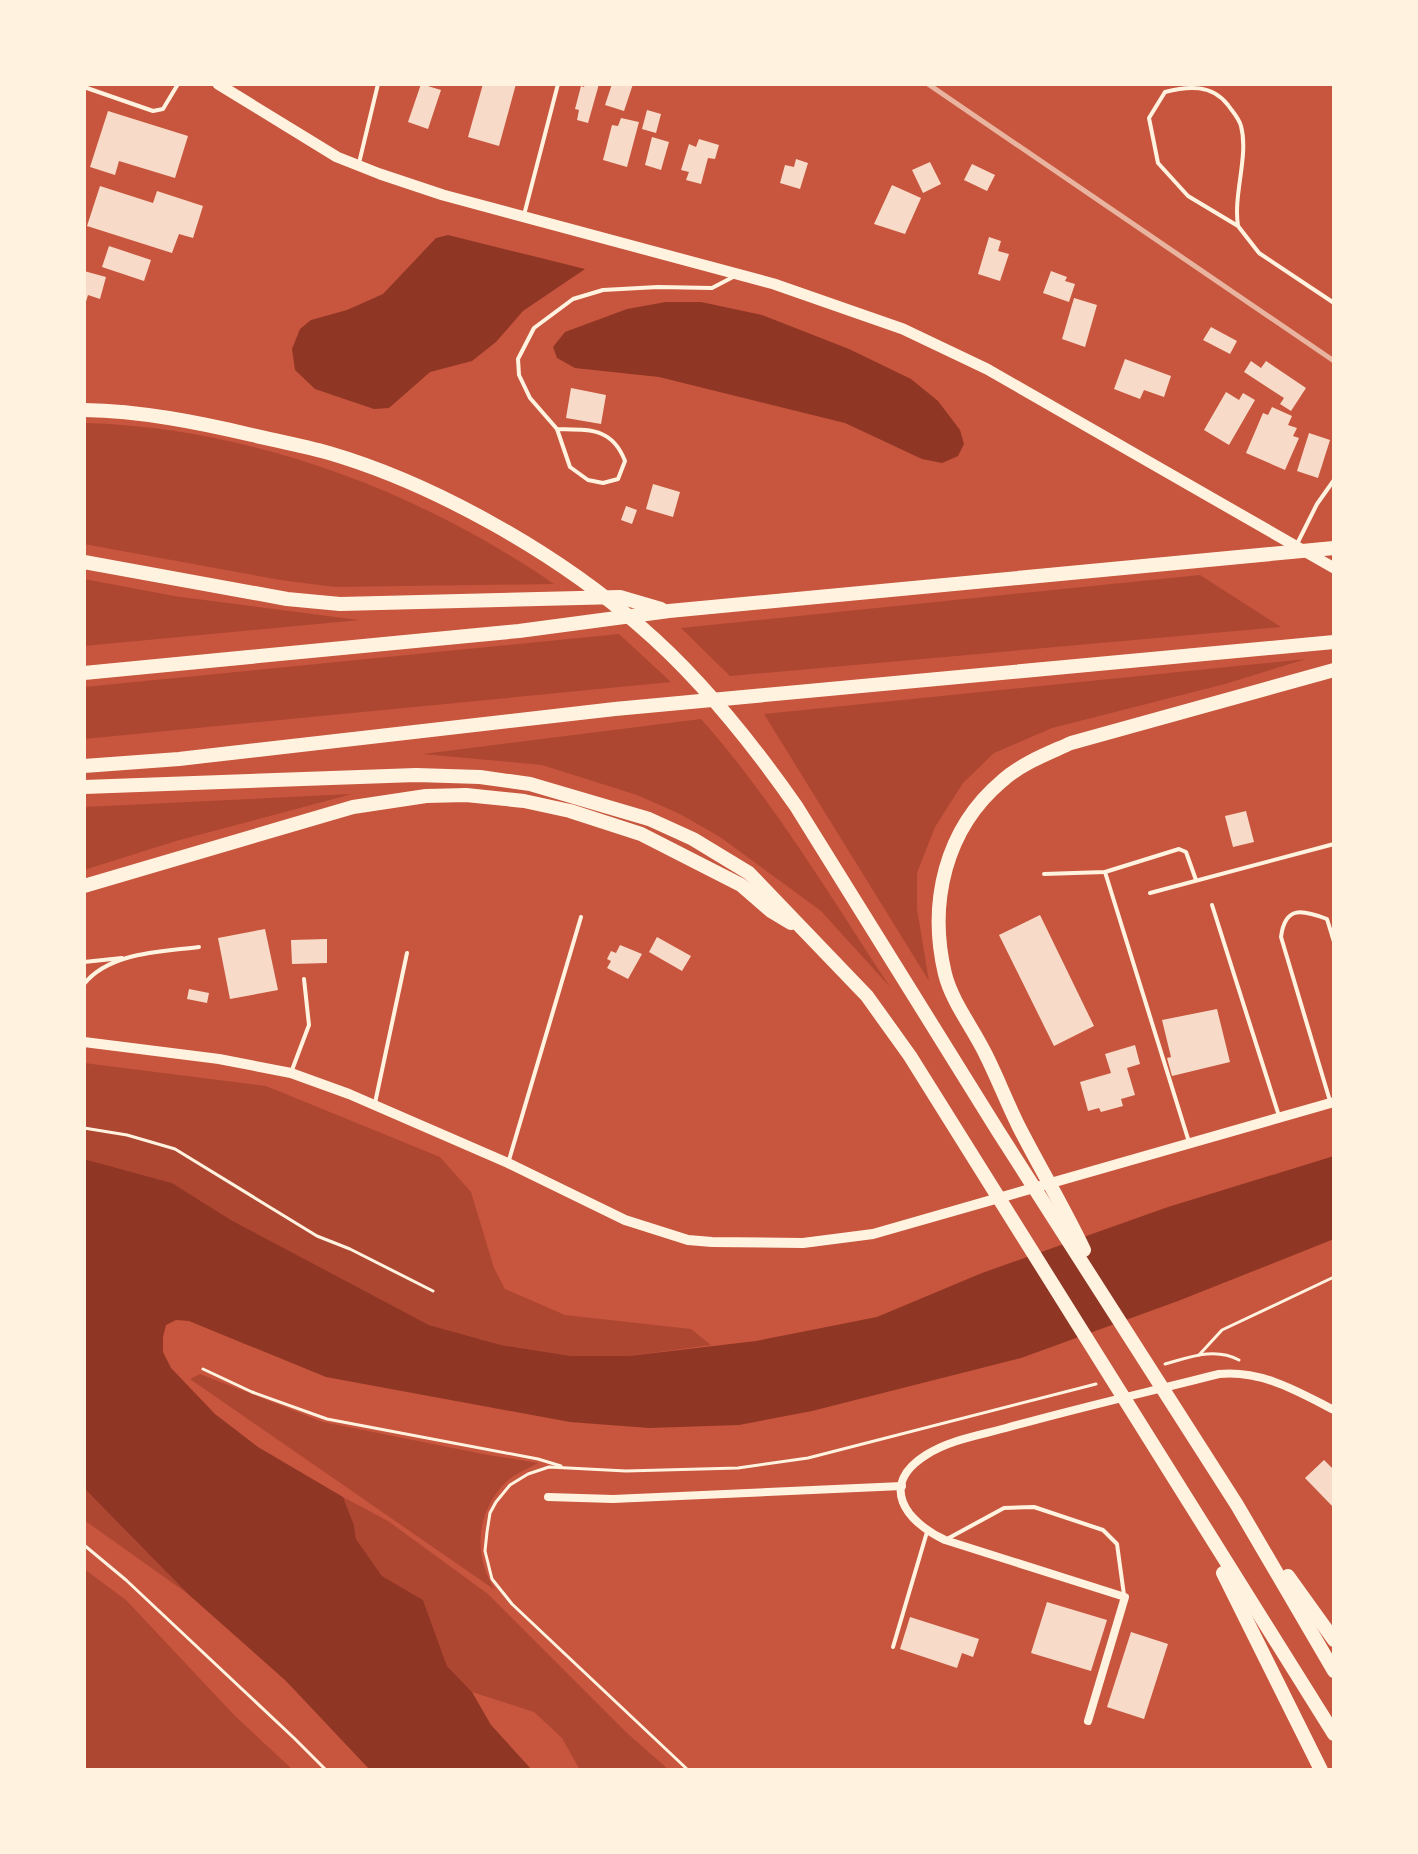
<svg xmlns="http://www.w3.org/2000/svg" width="1418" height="1854" viewBox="0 0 1418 1854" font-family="'Noto Sans',sans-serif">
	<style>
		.green { fill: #ae4732 }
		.water { fill: #8f3625 }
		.building { fill: #f7dbc8 }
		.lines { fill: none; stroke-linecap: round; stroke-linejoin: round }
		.path { stroke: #fff3e0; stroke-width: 3 }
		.service { stroke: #fff3e0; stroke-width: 4 }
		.minor { stroke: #fff3e0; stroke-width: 8 }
		.tertiary { stroke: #fff3e0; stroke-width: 10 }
		.secondary { stroke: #fff3e0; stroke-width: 11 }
		.motorway { stroke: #fff3e0; stroke-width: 14 }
		.rail { stroke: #e9b49f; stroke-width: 5 }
	</style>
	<rect width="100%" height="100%" fill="#c8553d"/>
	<!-- green -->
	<g class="green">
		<path d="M 84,423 C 249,427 419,491 554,584 L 335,587 L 280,580 L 84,544 Z"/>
		<path d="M 1200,575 L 1281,627 L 730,676 L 681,628 Z"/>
		<path d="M 84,579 L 174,596 L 359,620 L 84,646 Z"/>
		<path d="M 619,634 L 671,682 L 84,739 L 84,687 Z"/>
		<path d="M 1306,659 L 1225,684 L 1052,728 L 994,753 L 963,783 L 935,827 L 917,873 L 917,909 L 929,981 L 764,714 Z"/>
		<path d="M 701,719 C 774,801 830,896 890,987 L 821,911 L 720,837 L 680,814 L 637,795 L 542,765 L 423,754 Z"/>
		<path d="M 352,794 L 176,841 L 84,870 L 84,807 Z"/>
		<path d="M 84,1063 L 266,1086 L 440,1157 L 471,1192 L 494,1268 L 505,1289 L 565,1315 L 691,1329 L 711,1345 L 629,1356 L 571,1356 L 501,1345 L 429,1325 L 231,1220 L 172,1183 L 84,1159 Z"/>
		<path d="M 200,1374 L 323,1422 L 483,1454 L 538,1463 C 527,1469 514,1474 505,1483 C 476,1513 473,1555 495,1590 L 190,1379 Z"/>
		<path d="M 84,1488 L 188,1594 L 84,1520 Z"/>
		<path d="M 343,1497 L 388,1521 L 488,1594 L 627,1733 L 669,1770 L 580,1770 L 562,1738 L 534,1712 L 472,1692 L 447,1666 L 423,1600 L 382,1576 L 356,1539 L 354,1525 Z"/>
		<path d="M 84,1569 L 126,1600 L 235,1716 L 293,1770 L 84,1770 Z"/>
	</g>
	<!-- water -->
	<g class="water">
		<path d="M 448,235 L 585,269 L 523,311 L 496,342 L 472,361 L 430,372 L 389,408 L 374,409 L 315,389 L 295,370 L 292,349 L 300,329 L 311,320 L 347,310 L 383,294 L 436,238 Z"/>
		<path d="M 666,302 L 701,302 L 762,315 L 849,349 L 911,379 L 938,401 L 960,430 L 964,444 L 958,456 L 942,463 L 922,459 L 845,423 L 659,377 L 575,368 L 557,358 L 553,347 L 565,332 L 627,309 Z"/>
		<path d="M 1334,1156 L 1334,1239 L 1178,1301 L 1021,1358 L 812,1411 L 739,1425 L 649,1428 L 570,1422 L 326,1377 L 189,1321 L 176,1320 L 166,1325 L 163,1337 L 163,1352 L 171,1368 L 215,1414 L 258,1447 L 343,1497 L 354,1525 L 356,1539 L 382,1576 L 423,1600 L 447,1666 L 472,1692 L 491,1725 L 532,1770 L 370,1770 L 286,1681 L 188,1594 L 84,1488 L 84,1159 L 172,1183 L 231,1220 L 429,1325 L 501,1345 L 571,1356 L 629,1356 L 756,1341 L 877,1317 L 982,1273 L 1168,1207 Z"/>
	</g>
	<!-- building -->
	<g class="building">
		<path d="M 421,84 L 441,90 L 428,129 L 408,122 Z"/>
		<path d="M 483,84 L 516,84 L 499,146 L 468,137 Z"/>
		<path d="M 585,84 L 599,84 L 588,123 L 577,120 L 579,110 L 575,109 L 581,86 L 584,87 Z"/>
		<path d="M 612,84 L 633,84 L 624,111 L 605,105 Z"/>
		<path d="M 647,110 L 661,114 L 656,133 L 642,129 Z"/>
		<path d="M 108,111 L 188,136 L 175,178 L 119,161 L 115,175 L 90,167 Z"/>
		<path d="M 621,118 L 639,122 L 627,167 L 603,160 L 612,125 L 618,126 Z"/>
		<path d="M 652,137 L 669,142 L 661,170 L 645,165 Z"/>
		<path d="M 699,139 L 719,145 L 715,159 L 708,158 L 701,184 L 686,180 L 689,172 L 681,170 L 689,144 L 696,147 Z"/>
		<path d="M 796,159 L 808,163 L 800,189 L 780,183 L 785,165 L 794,167 Z"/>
		<path d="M 930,162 L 941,184 L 923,193 L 912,170 Z"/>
		<path d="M 972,164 L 995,175 L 987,191 L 964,180 Z"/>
		<path d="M 892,185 L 921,198 L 905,234 L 874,224 Z"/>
		<path d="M 100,186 L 153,203 L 157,191 L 203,206 L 193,238 L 179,234 L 172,253 L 87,226 Z"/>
		<path d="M 989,237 L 1001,241 L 998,251 L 1009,254 L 1000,281 L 978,274 Z"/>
		<path d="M 109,246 L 151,260 L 144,281 L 102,267 Z"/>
		<path d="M 84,271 L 106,277 L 100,299 L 88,295 L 85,305 Z"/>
		<path d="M 1051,271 L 1067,277 L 1065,281 L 1075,284 L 1069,302 L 1043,293 Z"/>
		<path d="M 1074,298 L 1097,305 L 1085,347 L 1062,339 Z"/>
		<path d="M 1211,327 L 1237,341 L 1230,354 L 1203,340 Z"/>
		<path d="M 1125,359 L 1171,376 L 1164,397 L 1144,390 L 1140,399 L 1114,389 Z"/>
		<path d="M 1251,361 L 1261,368 L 1266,361 L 1306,388 L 1291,411 L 1280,404 L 1284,398 L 1244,372 Z"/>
		<path d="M 571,388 L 606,395 L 601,424 L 566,418 Z"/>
		<path d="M 1226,392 L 1239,400 L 1243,393 L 1255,400 L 1229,445 L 1204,430 Z"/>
		<path d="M 1272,407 L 1292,416 L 1288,425 L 1297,428 L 1293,436 L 1299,438 L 1285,470 L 1246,453 L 1263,413 L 1268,415 Z"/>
		<path d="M 1309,433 L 1330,440 L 1318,478 L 1297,471 Z"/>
		<path d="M 653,484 L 680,492 L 673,517 L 646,509 Z"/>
		<path d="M 626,506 L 637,510 L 632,524 L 621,520 Z"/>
		<path d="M 1246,811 L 1254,842 L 1233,847 L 1225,816 Z"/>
		<path d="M 1040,915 L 1094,1026 L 1054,1046 L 999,935 Z"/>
		<path d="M 265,929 L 278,990 L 230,999 L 218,938 Z"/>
		<path d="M 657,937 L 691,956 L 682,971 L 649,952 Z"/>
		<path d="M 327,939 L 327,963 L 292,964 L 291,940 Z"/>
		<path d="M 620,945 L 642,954 L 628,979 L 607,968 L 611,961 L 607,959 L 611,951 L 616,953 Z"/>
		<path d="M 189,989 L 209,993 L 207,1003 L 187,999 Z"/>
		<path d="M 1217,1009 L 1230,1062 L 1172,1076 L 1167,1058 L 1171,1057 L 1162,1020 Z"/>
		<path d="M 1135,1045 L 1140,1064 L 1127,1068 L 1135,1095 L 1121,1099 L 1123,1106 L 1101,1112 L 1099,1108 L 1088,1111 L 1080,1082 L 1111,1073 L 1105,1054 Z"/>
		<path d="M 1324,1460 L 1334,1470 L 1334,1508 L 1305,1478 Z"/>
		<path d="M 1047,1602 L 1107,1620 L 1091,1671 L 1031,1653 Z"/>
		<path d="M 910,1617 L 979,1639 L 973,1657 L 962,1653 L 957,1668 L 900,1649 Z"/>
		<path d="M 1131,1632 L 1168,1644 L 1144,1719 L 1107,1707 Z"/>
	</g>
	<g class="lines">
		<!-- path -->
		<g class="path">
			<path d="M 84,1128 L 127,1135 L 175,1149 L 317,1236 L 350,1249 L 433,1291"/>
			<path d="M 1199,1355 L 1222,1330 L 1334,1277"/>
			<path d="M 1165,1364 C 1190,1357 1215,1347 1239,1360"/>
			<path d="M 203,1369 L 252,1392 L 327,1419 L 538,1459 L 561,1466"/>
			<path d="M 84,1545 L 126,1580 L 294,1738 L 326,1770"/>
			<path d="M 688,1770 L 512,1604 L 492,1579 L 485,1551 L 487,1532 L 490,1513 L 496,1502 L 510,1485 L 528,1474 L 549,1467 L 626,1471 L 738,1468 L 808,1458 L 1096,1384"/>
		</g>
		<!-- service -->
		<g class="service">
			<path d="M 84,87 L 153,111 L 163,109 L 178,84"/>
			<path d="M 359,163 L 378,84"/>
			<path d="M 524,215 L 558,84"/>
			<path d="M 1238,226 C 1233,194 1249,156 1241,126 C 1239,118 1232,111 1228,105 C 1212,84 1188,86 1165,92 L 1149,118 L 1158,163 L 1188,196 L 1238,226 L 1259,253 L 1334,303"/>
			<path d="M 557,429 C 589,430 612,427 625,461 L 618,479 L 603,483 L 588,480 L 570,467 L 557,429 L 530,398 L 519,375 L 518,359 L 534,328 L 573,299 L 603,290 L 658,287 L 712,288 L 733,277"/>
			<path d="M 1297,544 L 1317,504 L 1334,480"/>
			<path d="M 1105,872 L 1189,1142"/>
			<path d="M 1044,874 L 1105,872 L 1179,849 L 1186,852 L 1196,880"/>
			<path d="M 1150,893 L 1334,844"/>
			<path d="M 1212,905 L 1279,1116"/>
			<path d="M 84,962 L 122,958"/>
			<path d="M 84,984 C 110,952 161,952 199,947"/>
			<path d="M 292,1070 L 309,1025 L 304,979"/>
			<path d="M 1330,1101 L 1281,937 C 1285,905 1303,910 1327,919 L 1334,942"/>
			<path d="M 375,1103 L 407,953"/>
			<path d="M 509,1160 L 581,917"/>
			<path d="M 947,1539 L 1004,1508 L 1034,1507 L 1103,1530 L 1117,1544 L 1124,1595"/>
			<path d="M 893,1647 L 927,1532"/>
		</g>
		<!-- minor -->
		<g class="minor">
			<path d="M 548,1497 L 613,1499 L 902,1486"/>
			<path d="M 1088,1721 L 1125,1597 L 945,1540 C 906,1522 878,1485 926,1455 C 949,1440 980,1435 1006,1428 C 1077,1408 1148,1392 1219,1374 C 1262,1370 1297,1391 1334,1410"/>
		</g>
		<!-- tertiary -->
		<path class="tertiary" d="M 84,1042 L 219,1059 L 291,1073 L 349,1094 L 508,1163 L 625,1220 L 688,1240 L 712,1242 L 803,1243 L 873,1234 L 1334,1102"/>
		<!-- secondary -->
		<path class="secondary" d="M 218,84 L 337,157 L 380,174 L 443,195 L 774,284 L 903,329 L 987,369 L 1334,568"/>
		<!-- motorway -->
		<g class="motorway">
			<path d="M 84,410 C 141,411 197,422 252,435 C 278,441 304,446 329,453 C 435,484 558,554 641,627 C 699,677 752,743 796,806 L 998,1131 L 1237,1505 L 1334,1671"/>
			<path d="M 84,562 L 287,599 L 340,604 L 620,597 L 661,609"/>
			<path d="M 84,673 L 519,631 L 669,611 L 1334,548"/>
			<path d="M 84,766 L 179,759 L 615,709 L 1334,642"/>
			<path d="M 84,787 L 416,775 L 480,777 L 530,784 L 649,819 L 693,839 L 749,873 L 867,996 L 910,1056 L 1334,1734"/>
			<path d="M 84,886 L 353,807 L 426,796 L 466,795 L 524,801 L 570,811 L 641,834 L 741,885 L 771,911 L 791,923"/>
			<path d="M 1084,1250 C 1064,1208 1040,1168 1019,1127 C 1007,1103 998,1079 986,1055 C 973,1028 952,1002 945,974 C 928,903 945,829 1002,781 C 1022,763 1047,754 1071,743 L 1334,670"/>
			<path d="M 1223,1573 L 1321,1770"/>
			<path d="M 1288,1576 L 1334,1640"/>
		</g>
		<!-- rail -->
		<path class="rail" d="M 928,84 L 1334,361"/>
	</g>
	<!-- border -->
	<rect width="1418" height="1854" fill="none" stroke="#fff3e0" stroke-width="172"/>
</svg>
